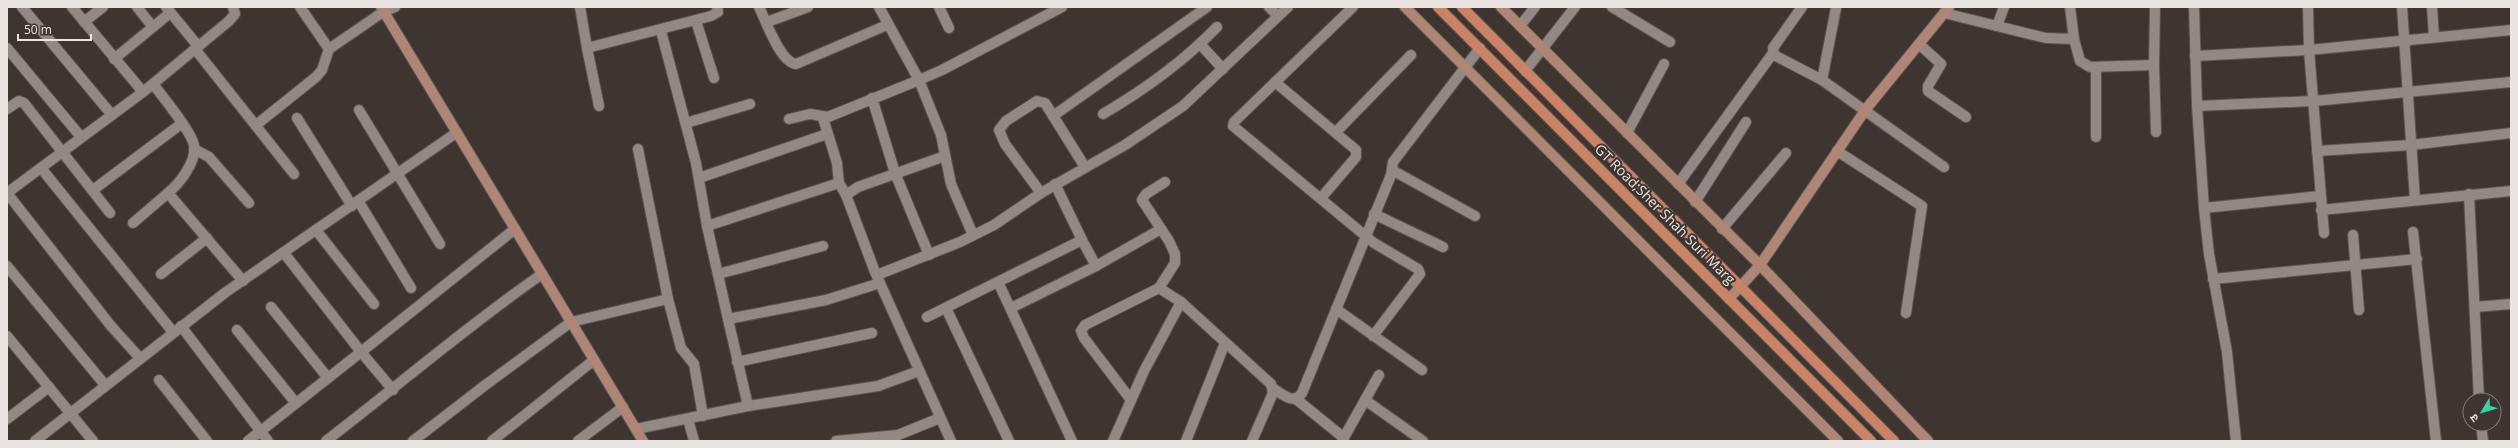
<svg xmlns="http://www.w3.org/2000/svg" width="2518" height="448" viewBox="0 0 2518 448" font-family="'Open Sans','Noto Sans Devanagari',sans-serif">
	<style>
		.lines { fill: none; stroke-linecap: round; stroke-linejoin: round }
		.street-casing { stroke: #5c5451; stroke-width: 12 }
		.secondary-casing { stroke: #5c5451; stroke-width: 12 }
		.primary-casing { stroke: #5c5451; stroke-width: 12 }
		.street { stroke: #938884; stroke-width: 10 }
		.secondary { stroke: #af8676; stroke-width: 10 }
		.primary { stroke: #cb8368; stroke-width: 10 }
		.labels { text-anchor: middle; stroke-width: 4; stroke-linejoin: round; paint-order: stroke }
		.street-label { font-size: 14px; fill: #eae4e2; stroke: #3e3531 }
	</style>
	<rect width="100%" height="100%" fill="#3e3531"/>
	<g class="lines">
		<defs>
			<g id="street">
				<path d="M 22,7 L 112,115"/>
				<path d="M 72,7 L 143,92"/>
				<path d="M 137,7 L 153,27"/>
				<path d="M 166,7 L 198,46"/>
				<path d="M 300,7 L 329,49 L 383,12 L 395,7"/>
				<path d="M 580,7 L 587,48 L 711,16 L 718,12 L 717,7"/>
				<path d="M 759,7 C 766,21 780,62 796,64 L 887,25"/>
				<path d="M 939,7 L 949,28"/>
				<path d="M 1269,7 L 1278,16"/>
				<path d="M 1353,7 L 1234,122 L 1233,126 L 1374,243 L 1418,269 L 1420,274 L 1373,336"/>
				<path d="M 1612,7 L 1670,42"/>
				<path d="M 1802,7 L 1773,48 L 1774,55 L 1822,80 L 1944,167"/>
				<path d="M 2194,7 L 2197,106 L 2204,208 L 2209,254 L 2227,352 L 2236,441"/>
				<path d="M 2308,7 L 2309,50 L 2324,233"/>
				<path d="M 2402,7 L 2415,200"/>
				<path d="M 2432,7 L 2434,37"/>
				<path d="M 1944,13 L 2046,38 L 2074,39 L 2070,7"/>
				<path d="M 696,21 L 714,78"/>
				<path d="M 84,22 L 103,7"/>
				<path d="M 767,22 L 808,7"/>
				<path d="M 1520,26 L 1535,7"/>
				<path d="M 1997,26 L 2004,7"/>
				<path d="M 661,31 L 696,163 L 707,226 L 839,183"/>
				<path d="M 2074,39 L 2080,61 L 2090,67 L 2154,65 L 2155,7"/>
				<path d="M 1200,44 L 1223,69"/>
				<path d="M 1919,44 L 1941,64 L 1928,86 L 1928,91 L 1966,117"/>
				<path d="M 7,48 L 81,137"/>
				<path d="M 587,48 L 599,106"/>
				<path d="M 195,49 L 294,174"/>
				<path d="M 2195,56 L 2309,50 L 2511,30"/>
				<path d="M 114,59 L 170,13"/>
				<path d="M 2154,65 L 2156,132"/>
				<path d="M 1525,71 L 1575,7"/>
				<path d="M 1822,80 L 1836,8"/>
				<path d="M 1275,82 L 1356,150 L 1356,157 L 1321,198"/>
				<path d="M 153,84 C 163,97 191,131 194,145 C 197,161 180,183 168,193 L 243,281"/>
				<path d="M 872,98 L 895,173 L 929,255"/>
				<path d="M 2197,106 L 2314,101 L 2511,82"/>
				<path d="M 7,109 L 19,101 L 24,103 L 110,213"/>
				<path d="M 359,110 L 440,244"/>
				<path d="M 1103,114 C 1144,90 1184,61 1217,27"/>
				<path d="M 1053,116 L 1207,7"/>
				<path d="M 297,118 L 352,206"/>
				<path d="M 823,118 L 837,163 L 839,183 L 846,195 L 875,272 L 951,441"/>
				<path d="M 789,119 L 810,114 L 828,117 L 919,80 L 879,7"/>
				<path d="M 686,123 L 750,104"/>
				<path d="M 256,125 L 316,77 L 322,70 L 329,49"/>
				<path d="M 1336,132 L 1411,55"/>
				<path d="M 1627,133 L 1664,64"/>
				<path d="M 2096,137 L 2096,67"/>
				<path d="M 194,149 L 209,157 L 249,203"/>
				<path d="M 638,149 L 668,299 L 681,348 L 694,364 L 703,416"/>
				<path d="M 1837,151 L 1922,206 L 1906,313"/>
				<path d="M 2317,151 L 2411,145 L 2511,133"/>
				<path d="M 41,168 L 173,332"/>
				<path d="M 1392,170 L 1475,216"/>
				<path d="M 699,178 L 827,134"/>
				<path d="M 1678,184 L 1773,53"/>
				<path d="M 93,190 L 181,124"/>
				<path d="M 7,193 L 143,92 L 229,21 L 235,14 L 233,7"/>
				<path d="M 7,193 L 111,326 L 140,358"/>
				<path d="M 1041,193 L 1005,144 L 999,130 L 1006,121 L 1037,101 L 1045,103 L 1085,167"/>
				<path d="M 2469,194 L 2479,400"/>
				<path d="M 846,195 L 858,187 L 945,156"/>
				<path d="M 359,202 L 411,288"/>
				<path d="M 1695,202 L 1746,122"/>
				<path d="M 2204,208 L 2320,196"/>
				<path d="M 2321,210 L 2511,191"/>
				<path d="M 1374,214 L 1443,247"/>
				<path d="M 133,223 L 168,193"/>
				<path d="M 707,226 L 728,319 L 826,300 L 880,283"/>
				<path d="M 1722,229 L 1786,153"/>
				<path d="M 316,230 L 374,304"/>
				<path d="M 2413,232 L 2436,441"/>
				<path d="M 973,235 L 951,184 L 941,135 L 919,80 L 942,70 L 1062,7"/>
				<path d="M 2353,235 L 2359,310"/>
				<path d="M 1082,240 L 1096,266"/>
				<path d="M 7,266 L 105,385"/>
				<path d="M 161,274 L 207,238"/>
				<path d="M 718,274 L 823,246"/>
				<path d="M 877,275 L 960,242 L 994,225 L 1041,193 L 1125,145 L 1183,106 L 1288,7"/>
				<path d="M 2213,279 L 2417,259"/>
				<path d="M 998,282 L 1072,441"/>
				<path d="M 1159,288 L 1181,302 L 1271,384 L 1273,393 L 1252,441"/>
				<path d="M 271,307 L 328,378"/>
				<path d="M 2475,307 L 2511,304"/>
				<path d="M 946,308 L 1009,441"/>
				<path d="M 1011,308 L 1096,266 L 1161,229"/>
				<path d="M 1336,309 L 1422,370"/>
				<path d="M 927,317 L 1082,240 L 1055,184"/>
				<path d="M 728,319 L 748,406 L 878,386 L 919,371"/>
				<path d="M 181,326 L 268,441"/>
				<path d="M 237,330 L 295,402"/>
				<path d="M 7,336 L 93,441"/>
				<path d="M 737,362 L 872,333"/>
				<path d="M 159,380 L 207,441"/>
				<path d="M 1274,389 C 1283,395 1294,405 1302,393 L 1391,175 L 1393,162 L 1480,48"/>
				<path d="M 393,390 L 361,352 L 515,229"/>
				<path d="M 1296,399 L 1344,438"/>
				<path d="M 1131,400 L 1084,338 L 1081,331 L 1085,325 L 1159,288 L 1175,263 L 1175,254 L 1169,241 L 1142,200 L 1146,194 L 1165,182"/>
				<path d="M 1365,400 L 1423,441"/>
				<path d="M 7,419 L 49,387"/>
				<path d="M 688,419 L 694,441"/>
				<path d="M 2481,424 L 2483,441"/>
				<path d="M 636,429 L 748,406"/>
				<path d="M 35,441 L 226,292 L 456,133"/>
				<path d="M 248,441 L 361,352 L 284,253"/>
				<path d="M 326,441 C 398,386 467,326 542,274"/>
				<path d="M 413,441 L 484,386 L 571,322 L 668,299"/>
				<path d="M 492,441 L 594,360"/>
				<path d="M 578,441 L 623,407"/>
				<path d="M 836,441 L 898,435 L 940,418"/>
				<path d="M 1113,441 L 1144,371 L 1181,302"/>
				<path d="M 1186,441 L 1225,343"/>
				<path d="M 1342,441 L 1379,375"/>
			</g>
			<g id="secondary">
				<path d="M 381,7 L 643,441"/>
				<path d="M 1405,7 L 1838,441"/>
				<path d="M 1501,7 L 1760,265 L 1928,441"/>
				<path d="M 1729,299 L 1760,265 L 1866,109 L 1949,7"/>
			</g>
			<g id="primary">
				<path d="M 1438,7 L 1871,441"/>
				<path d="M 1462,7 L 1894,441"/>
			</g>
		</defs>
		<!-- street casing -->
		<use href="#street" class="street-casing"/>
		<!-- secondary casing -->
		<use href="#secondary" class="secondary-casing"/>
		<!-- primary casing -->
		<use href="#primary" class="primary-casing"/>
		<!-- street -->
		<use href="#street" class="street"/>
		<!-- secondary -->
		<use href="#secondary" class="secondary"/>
		<!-- primary -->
		<use href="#primary" class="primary"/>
	</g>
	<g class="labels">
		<!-- street labels -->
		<g class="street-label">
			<text transform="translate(1665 214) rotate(45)" y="5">GT Road;Sher Shah Suri Marg</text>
		</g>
	</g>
	<!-- border -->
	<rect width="2518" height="448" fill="none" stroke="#eae4e2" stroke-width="16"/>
	<!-- north arrow -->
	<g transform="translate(2482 412) rotate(232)"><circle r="19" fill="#3e3531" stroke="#837b78"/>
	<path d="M0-3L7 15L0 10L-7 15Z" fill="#38d4a6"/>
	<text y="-6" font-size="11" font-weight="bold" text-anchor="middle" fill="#eae4e2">उ</text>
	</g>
	<!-- scale -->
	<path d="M18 34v6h73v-6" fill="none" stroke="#eae4e2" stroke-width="2"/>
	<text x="24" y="34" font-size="12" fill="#eae4e2" stroke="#3e3531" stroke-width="3" paint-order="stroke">50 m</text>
</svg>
